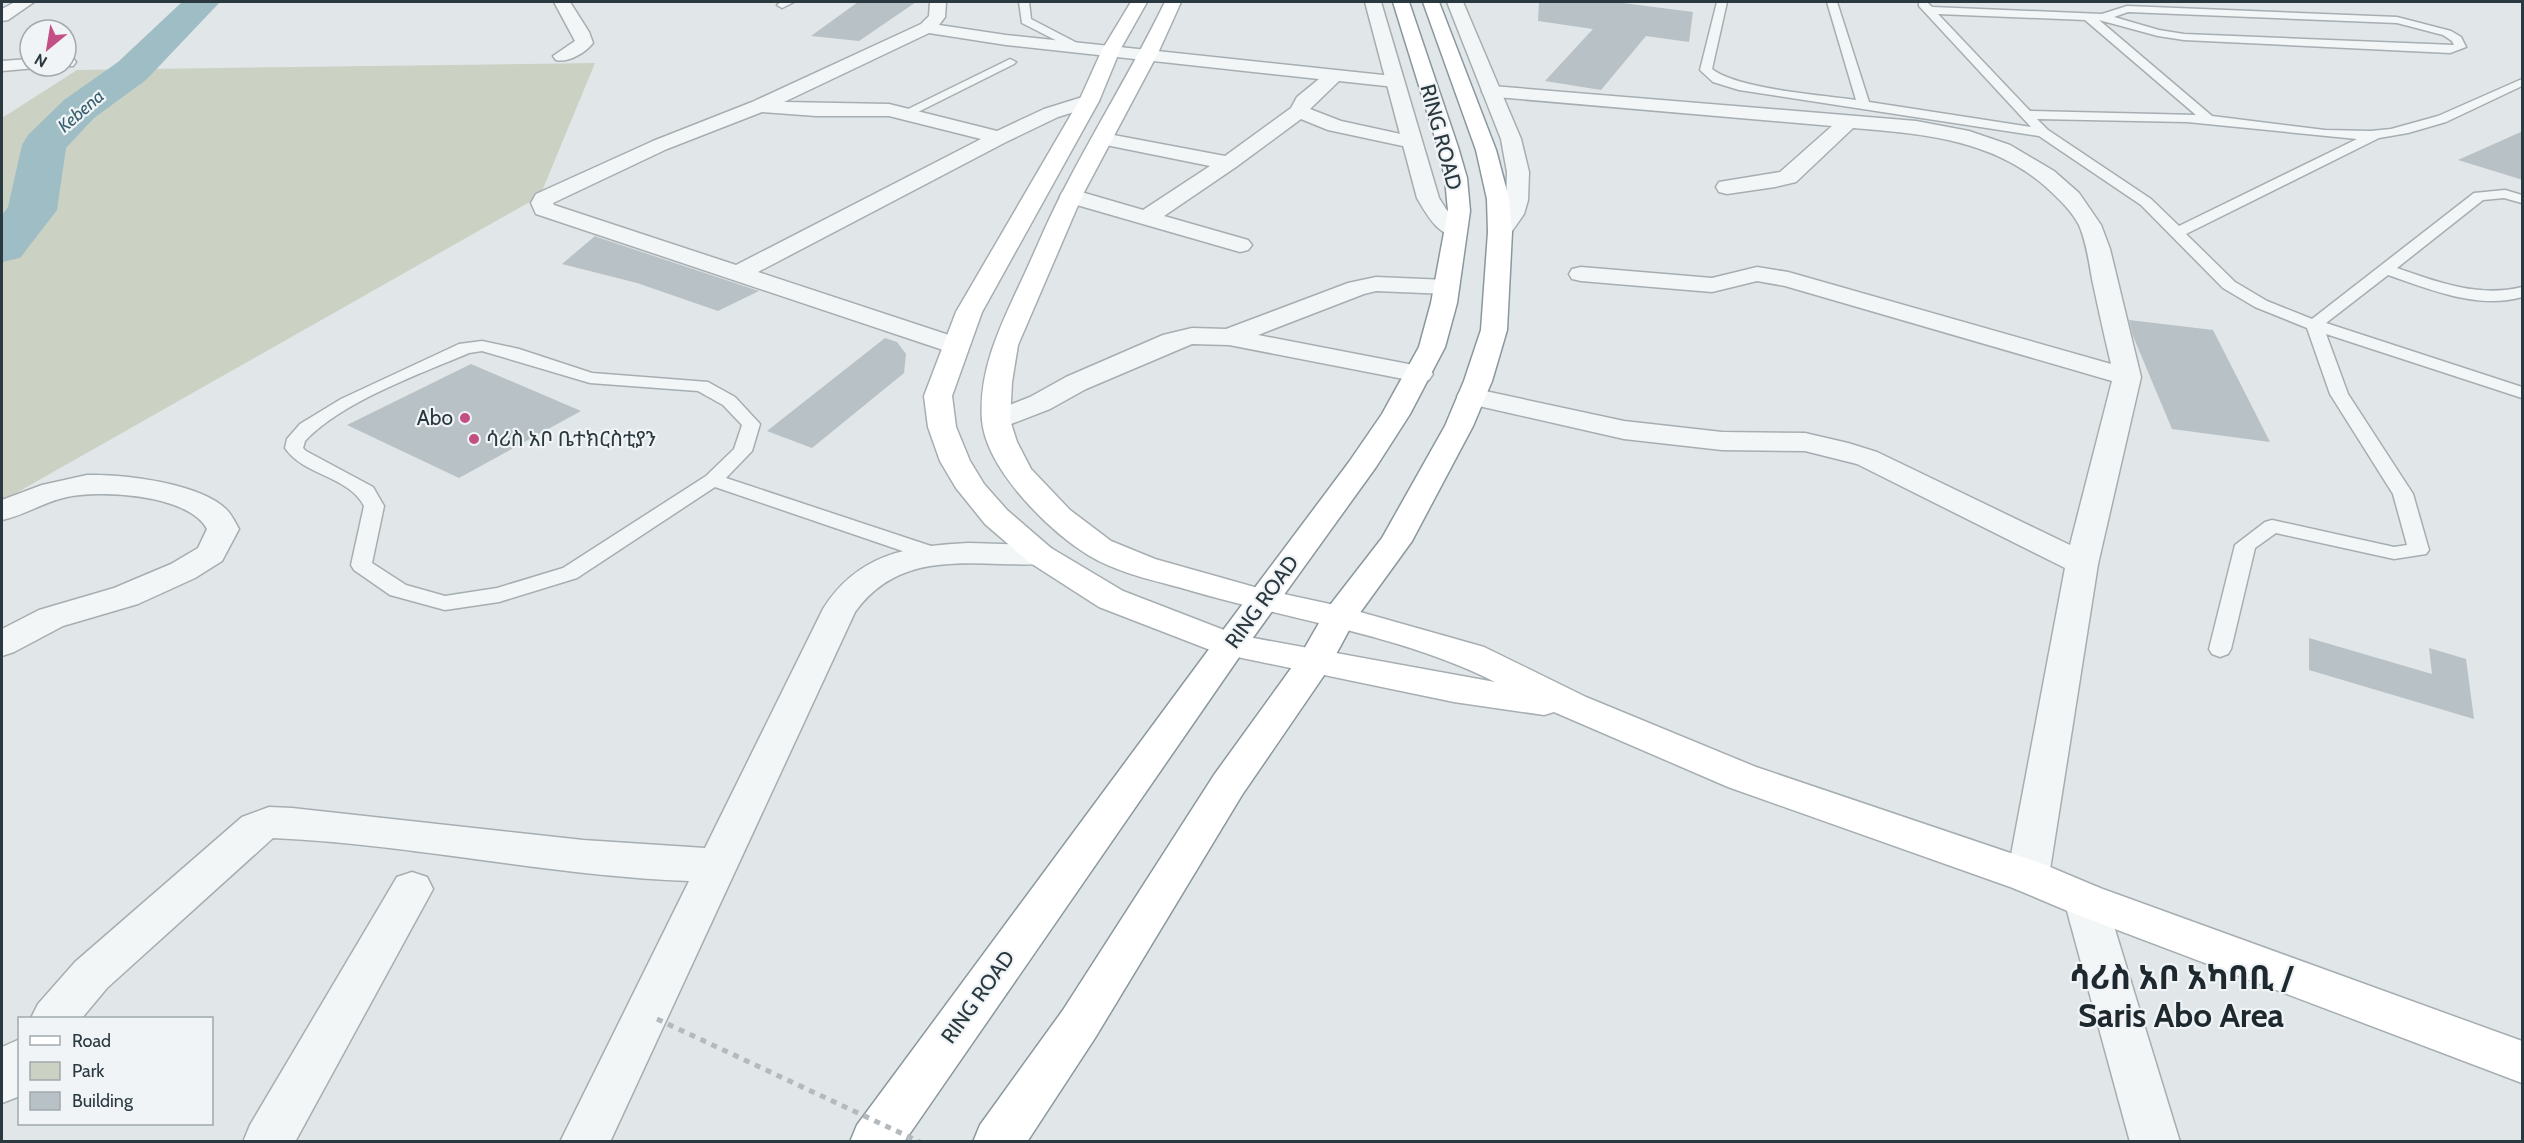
<svg xmlns="http://www.w3.org/2000/svg" width="2524" height="1143" viewBox="0 0 2524 1143" font-family="Cabin,'Noto Sans Ethiopic',sans-serif">
	<style>
		.green { fill: #cbd1c3 }
		.lines { fill: none; stroke-linecap: round; stroke-linejoin: round }
		.river { fill: #9fbdc5; fill-rule: evenodd }
		.building { fill: #b8c1c5 }
		.service-casing { stroke: #a6aeb2; stroke-width: 3 }
		.minor-casing { stroke: #a6aeb2; stroke-width: 3 }
		.tertiary-casing { stroke: #a6aeb2; stroke-width: 3 }
		.secondary-casing { stroke: #a6aeb2; stroke-width: 3 }
		.trunk-casing { stroke: #89989e; stroke-width: 3 }
		.service { fill: #f3f6f7; fill-rule: evenodd }
		.minor { fill: #f3f6f7; fill-rule: evenodd }
		.tertiary { fill: #f3f6f7; fill-rule: evenodd }
		.secondary { fill: #fff; fill-rule: evenodd }
		.trunk { fill: #fff; fill-rule: evenodd }
		.path-bridge { stroke: #b3b9bc; stroke-width: 5; stroke-dasharray: 6 6; stroke-linecap: butt }
		.poi-dot { fill: #c35084; stroke: #f0f4f6; stroke-width: 2 }
		.labels { text-anchor: middle; stroke-width: 4.5; stroke-linejoin: round; paint-order: stroke }
		.far-water-label { font-size: 18px; font-style: italic; fill: #38616f; stroke: #f0f4f6 }
		.street-label { font-size: 21px; fill: #2a383f; stroke: #f0f4f6 }
		.poi-label { font-size: 21px; fill: #2a383f; stroke: #f0f4f6; text-anchor: end }
		.near-district-label { font-size: 33px; font-weight: bold; fill: #1d292f; stroke: #f0f4f6 }
	</style>
	<rect width="100%" height="100%" fill="#e1e6e8"/>
	<!-- green -->
	<path class="green" d="M 595,63 L 540,196 L 2,501 L 2,118 L 77,70 Z"/>
	<g class="lines">
		<!-- river -->
		<path class="river" d="M 182,2 L 220,2 L 146,80 L 94,118 L 66,148 L 57,210 L 20,258 L 2,262 L 2,215 L 8,207 L 22,145 L 28,135 L 64,100 L 118,62 Z"/>
	</g>
	<!-- building -->
	<g class="building">
		<path d="M 858,2 L 916,2 L 859,41 L 811,36 Z"/>
		<path d="M 1539,2 L 1615,2 L 1693,12 L 1689,42 L 1646,36 L 1601,90 L 1545,81 L 1593,29 L 1538,21 Z"/>
		<path d="M 2523,131 L 2523,180 L 2458,160 Z"/>
		<path d="M 595,236 L 597,237 L 759,291 L 718,311 L 637,283 L 562,264 Z"/>
		<path d="M 2129,320 L 2213,330 L 2270,442 L 2172,429 L 2133,336 Z"/>
		<path d="M 885,338 L 897,342 L 906,354 L 904,373 L 812,448 L 767,431 Z"/>
		<path d="M 471,364 L 581,411 L 459,478 L 347,425 Z"/>
		<path d="M 2309,638 L 2432,674 L 2429,648 L 2466,659 L 2474,719 L 2309,670 Z"/>
	</g>
	<g class="lines">
		<defs>
			<g id="service">
				<path d="M 781,2 L 794,2 L 782,8 L 777,5 Z"/>
				<path d="M 1019,2 L 1029,2 L 1031,19 L 1081,45 L 1081,49 L 1073,49 L 1022,23 Z"/>
				<path d="M 1717,2 L 1727,2 L 1712,69 C 1737,89 1822,95 1856,100 L 1827,2 L 1837,2 L 1869,102 L 2031,127 L 1919,6 L 1919,2 L 1927,2 L 1932,7 L 2102,14 L 2127,6 L 2397,17 L 2451,31 L 2461,37 L 2466,47 L 2450,53 L 2184,40 L 2158,36 L 2099,20 L 2212,116 L 2325,130 L 2371,131 L 2391,129 L 2438,116 L 2522,79 L 2522,86 L 2446,122 L 2408,133 L 2379,138 L 2186,234 L 2235,282 L 2267,301 L 2312,319 L 2474,193 L 2505,190 L 2522,195 L 2522,203 L 2504,198 L 2483,200 L 2397,268 C 2437,282 2479,298 2522,287 L 2522,297 C 2479,310 2429,289 2388,275 L 2326,323 L 2522,387 L 2522,398 L 2326,334 L 2348,394 L 2413,494 L 2429,550 L 2426,554 L 2394,559 L 2276,533 L 2255,548 L 2231,649 L 2228,654 L 2220,657 L 2212,654 L 2209,649 L 2235,545 L 2265,522 L 2272,520 L 2394,547 L 2407,545 L 2393,494 L 2330,394 L 2307,328 L 2255,307 L 2223,288 L 2141,205 L 2039,136 L 1739,90 L 1713,82 L 1700,70 ZM 2128,12 L 2397,23 L 2443,35 L 2452,41 L 2454,45 L 2184,34 L 2159,30 L 2114,17 ZM 1938,14 L 2085,20 L 2196,115 L 2030,111 ZM 2037,119 L 2187,122 L 2357,139 L 2179,226 L 2151,199 L 2048,130 Z"/>
				<path d="M 1010,59 L 1016,62 L 1014,64 L 908,117 L 900,117 L 898,114 Z"/>
				<path d="M 482,341 L 519,349 L 592,373 L 708,382 L 735,397 L 760,424 L 752,451 L 726,478 L 940,549 L 943,554 L 940,559 L 933,560 L 926,559 L 715,487 L 577,578 L 499,602 L 445,610 L 390,595 L 354,570 L 351,565 L 364,506 C 349,476 304,476 285,448 L 287,439 L 300,424 L 341,399 L 459,344 ZM 482,351 L 590,383 L 698,391 L 723,405 L 742,425 L 734,449 L 706,476 L 563,568 L 497,588 L 445,596 L 406,585 L 372,563 L 384,506 L 373,487 L 306,451 L 303,448 L 305,441 C 341,402 420,374 469,353 Z"/>
			</g>
			<g id="minor">
				<path d="M 15,2 L 34,2 L 8,20 L 2,21 L 2,9 Z"/>
				<path d="M 554,2 L 570,2 L 589,32 L 593,43 C 585,53 568,63 556,60 L 553,56 L 575,41 Z"/>
				<path d="M 930,2 L 946,2 L 945,17 L 939,25 L 1006,35 L 1402,77 L 1404,81 L 1402,85 L 1395,87 L 1339,81 L 1310,109 L 1341,121 L 1419,138 L 1422,142 L 1419,146 L 1412,148 L 1328,130 L 1301,119 L 1236,167 L 1164,216 L 1248,240 L 1252,245 L 1248,250 L 1240,252 L 1063,201 L 1060,196 L 1063,191 L 1071,189 L 1143,210 L 1210,166 L 1096,143 L 1093,139 L 1096,135 L 1103,133 L 1225,156 L 1291,108 L 1297,97 L 1319,79 L 1006,45 L 929,33 L 784,102 L 889,104 L 997,131 L 1044,109 L 1089,95 L 1096,97 L 1099,101 L 1096,105 L 1058,117 L 1006,142 L 758,272 L 964,340 L 968,346 L 964,352 L 955,354 L 536,214 L 531,203 L 536,194 L 653,141 L 752,102 L 921,24 L 929,16 ZM 762,112 L 816,116 L 889,116 L 981,139 L 736,265 L 554,205 L 553,203 L 667,149 Z"/>
				<path d="M 66,57 L 73,58 L 76,62 L 73,66 L 60,66 L 66,66 Z"/>
				<path d="M 30,59 L 30,66 L 38,66 L 36,68 L 2,71 L 2,61 Z"/>
				<path d="M 1492,86 L 1916,121 L 1969,131 L 2010,145 L 2054,171 L 2079,193 L 2101,225 L 2110,249 L 2141,377 L 2098,564 L 2049,876 L 2043,888 L 2028,893 L 2013,888 L 2007,876 L 2065,568 L 1857,464 L 1805,451 L 1722,450 L 1624,439 L 1461,402 L 1457,396 L 1461,390 L 1471,388 L 1624,421 L 1722,432 L 1805,433 L 1848,443 L 1877,452 L 2070,545 L 2112,381 L 1785,286 L 1757,281 L 1712,292 L 1581,281 L 1572,279 L 1569,274 L 1572,269 L 1581,267 L 1712,278 L 1757,267 L 1788,272 L 2111,364 C 2104,335 2098,307 2092,279 C 2089,261 2086,241 2079,225 C 2071,210 2058,198 2046,187 C 1992,139 1923,134 1853,128 L 1796,182 L 1775,187 L 1727,194 L 1719,192 L 1716,187 L 1719,182 L 1780,172 L 1832,126 L 1485,96 L 1482,92 L 1485,88 Z"/>
				<path d="M 1376,277 L 1447,280 L 1456,282 L 1459,287 L 1456,292 L 1447,294 L 1376,291 L 1364,294 L 1258,335 L 1429,368 L 1433,374 L 1429,380 L 1419,382 L 1229,345 L 1192,344 L 1086,389 L 1050,409 L 1006,426 L 996,429 L 986,426 L 982,420 L 986,414 L 1030,397 L 1066,377 L 1163,335 L 1192,328 L 1226,329 L 1348,283 Z"/>
				<path d="M 87,475 C 124,474 199,483 226,509 C 232,515 235,522 239,529 L 222,561 L 195,578 L 138,604 L 63,626 L 14,652 L 2,656 L 2,629 L 39,610 L 114,588 L 171,564 L 198,548 L 207,529 C 189,494 97,489 63,498 C 42,503 23,516 2,520 L 2,500 L 42,485 Z"/>
				<path d="M 969,543 L 1040,545 L 1051,548 L 1056,555 L 1051,562 C 1035,566 1018,564 1001,564 C 943,562 892,561 855,612 L 610,1142 L 560,1142 L 689,881 C 549,876 412,844 273,838 L 107,988 L 82,1018 L 31,1018 L 38,1004 L 75,962 L 242,817 L 269,807 L 292,808 L 583,840 L 705,848 L 823,609 C 858,554 907,546 969,543 Z"/>
				<path d="M 412,872 L 427,877 L 433,889 L 295,1142 L 243,1142 L 250,1125 L 397,877 Z"/>
				<path d="M 2085,883 L 2100,888 L 2106,900 L 2180,1142 L 2130,1142 L 2064,900 L 2070,888 Z"/>
				<path d="M 20,1039 L 20,1096 L 2,1103 L 2,1047 Z"/>
			</g>
			<g id="tertiary">
				<path d="M 1365,2 L 1381,2 L 1439,198 L 1446,209 L 1466,230 L 1462,235 C 1440,240 1427,215 1417,198 Z"/>
				<path d="M 1447,2 L 1463,2 L 1521,139 L 1529,172 L 1528,200 L 1524,214 L 1508,237 L 1500,239 L 1492,237 L 1488,232 L 1502,213 L 1506,200 L 1507,172 L 1501,139 Z"/>
			</g>
			<path id="secondary" d="M 1131,2 L 1147,2 L 1120,50 L 1099,101 L 982,312 L 952,396 L 956,427 L 970,461 L 984,484 L 1007,510 L 1051,548 L 1123,591 L 1237,635 L 1495,682 C 1404,636 1297,621 1199,593 C 1163,582 1121,575 1088,555 C 1048,530 986,469 982,420 C 978,367 1004,319 1025,273 C 1037,247 1048,220 1061,195 C 1094,130 1133,68 1165,2 L 1181,2 L 1158,53 L 1082,196 L 1018,345 L 1012,382 L 1010,420 L 1017,442 L 1031,469 L 1070,510 L 1111,541 L 1155,559 L 1265,590 L 1339,606 L 1484,647 L 1586,697 L 1756,767 L 2043,864 L 2100,888 L 2522,1041 L 2522,1083 L 2070,912 L 2013,888 L 1728,787 L 1554,712 L 1544,715 L 1454,702 L 1218,653 L 1099,607 L 1029,562 L 985,524 L 956,488 L 940,461 L 928,427 L 924,396 L 956,312 L 1079,101 L 1102,50 Z"/>
			<g id="trunk">
				<path d="M 1393,2 L 1409,2 L 1458,147 L 1467,178 L 1470,211 L 1457,303 L 1445,347 L 1410,414 L 1376,467 L 1242,653 L 904,1142 L 850,1142 L 857,1125 L 1218,637 L 1349,462 L 1382,414 L 1419,347 L 1431,303 L 1448,211 L 1445,178 L 1438,147 Z"/>
				<path d="M 1423,2 L 1439,2 L 1496,150 L 1509,199 L 1512,232 L 1507,330 L 1492,381 L 1473,426 L 1412,541 L 1354,621 L 1327,671 L 1242,795 L 1095,1038 L 1027,1142 L 973,1142 L 980,1125 L 1063,1010 L 1214,775 L 1300,656 L 1327,609 L 1382,538 L 1445,426 L 1464,381 L 1481,330 L 1488,232 L 1487,199 L 1476,150 Z"/>
			</g>
		</defs>
		<!-- service casing -->
		<use href="#service" class="service-casing"/>
		<!-- minor casing -->
		<use href="#minor" class="minor-casing"/>
		<!-- tertiary casing -->
		<use href="#tertiary" class="tertiary-casing"/>
		<!-- secondary casing -->
		<use href="#secondary" class="secondary-casing"/>
		<!-- trunk casing -->
		<use href="#trunk" class="trunk-casing"/>
		<!-- service -->
		<use href="#service" class="service"/>
		<!-- minor -->
		<use href="#minor" class="minor"/>
		<!-- tertiary -->
		<use href="#tertiary" class="tertiary"/>
		<!-- secondary -->
		<use href="#secondary" class="secondary"/>
		<!-- trunk -->
		<use href="#trunk" class="trunk"/>
		<!-- path-bridge -->
		<path class="path-bridge" d="M 657,1019 L 920,1142"/>
	</g>
	<!-- markers -->
	<g class="poi-dot">
		<circle cx="465" cy="418" r="6"/>
		<circle cx="474" cy="439" r="6"/>
	</g>
	<g class="labels">
		<!-- far-water labels -->
		<g class="far-water-label">
			<text transform="translate(81 111) rotate(-41)" y="6">Kebena</text>
		</g>
		<!-- street labels -->
		<g class="street-label">
			<text transform="translate(1441 137) rotate(75)" y="7">RING ROAD</text>
			<text transform="translate(1262 602) rotate(-54)" y="7">RING ROAD</text>
			<text transform="translate(978 997) rotate(-54)" y="7">RING ROAD</text>
		</g>
		<!-- poi labels -->
		<g class="poi-label">
			<text x="453" y="425">Abo</text>
			<text x="486" y="446" text-anchor="start">ሳሪስ አቦ ቤተክርስቲያን</text>
		</g>
		<!-- near-district labels -->
		<g class="near-district-label">
			<text x="2181" y="989">ሳሪስ አቦ አካባቢ /<tspan x="2181" dy="38">Saris Abo Area</tspan></text>
		</g>
	</g>
	<!-- border -->
	<rect width="2524" height="1143" fill="none" stroke="#2a383f" stroke-width="6"/>
	<!-- legend -->
	<rect x="18" y="1017" width="195" height="108" fill="#f0f4f6" stroke="#a1a9ad" stroke-width="1.5"/>
	<rect x="30" y="1036" width="30" height="9" fill="#ffffff" stroke="#a1a9ad" stroke-width="1.5"/>
	<text x="72" y="1047" font-size="18" fill="#2a383f">Road</text>
	<rect x="30" y="1062" width="30" height="18" fill="#cbd1c3" stroke="#a1a9ad" stroke-width="1.5"/>
	<text x="72" y="1077" font-size="18" fill="#2a383f">Park</text>
	<rect x="30" y="1092" width="30" height="18" fill="#b8c1c5" stroke="#a1a9ad" stroke-width="1.5"/>
	<text x="72" y="1107" font-size="18" fill="#2a383f">Building</text>
	<!-- north arrow -->
	<g transform="translate(48 48) rotate(210)"><circle r="28" fill="#f0f4f6" stroke="#a1a9ad" stroke-width="1.5"/>
	<path d="M0-4.5L10 22L0 15L-10 22Z" fill="#c35084"/>
	<text y="-9" font-size="16" font-weight="bold" text-anchor="middle" fill="#2a383f">N</text>
	</g>
</svg>
